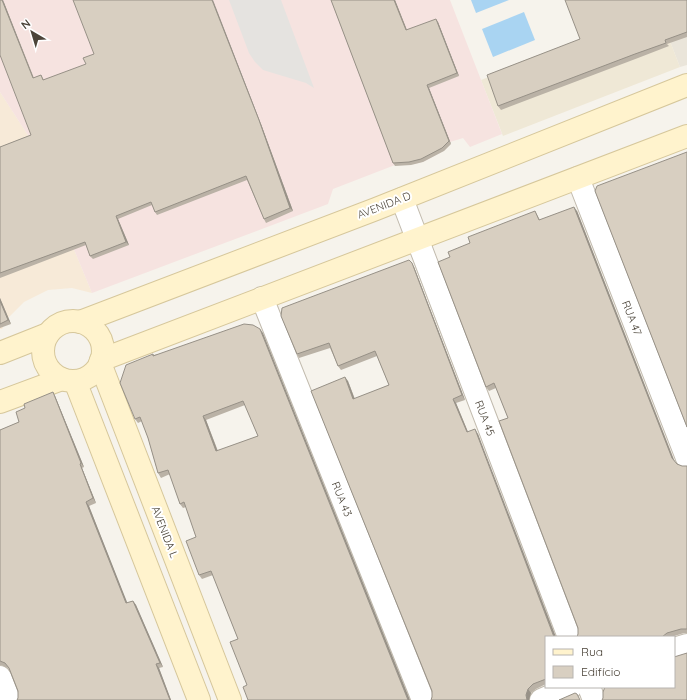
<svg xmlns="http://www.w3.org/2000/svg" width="687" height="700" viewBox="0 0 687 700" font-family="Quicksand,sans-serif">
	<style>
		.residential { fill: #eae5da }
		.commercial { fill: #f7ead8 }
		.education { fill: #efe8d6 }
		.medical { fill: #f6e3e0 }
		.parking { fill: #e5e3e0 }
		.water { fill: #a9d4f2 }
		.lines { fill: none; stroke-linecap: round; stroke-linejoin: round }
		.street-casing { stroke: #c2bbae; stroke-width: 24 }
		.secondary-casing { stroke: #d6c79b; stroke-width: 24 }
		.street { stroke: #fff; stroke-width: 22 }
		.secondary { stroke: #fff3cd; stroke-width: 22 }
		.wall { fill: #bab2a6; fill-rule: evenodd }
		.shaded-wall { fill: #979187 }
		.building { fill: #d8cfc1; stroke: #979187; fill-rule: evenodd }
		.labels { text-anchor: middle; stroke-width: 4; stroke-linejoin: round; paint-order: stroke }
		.street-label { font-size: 11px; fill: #4b4439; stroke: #fff }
	</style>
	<rect width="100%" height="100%" fill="#f6f3ec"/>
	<!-- residential -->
	<path class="residential" d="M 654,0 L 687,0 L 687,65 L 680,67 Z"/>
	<!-- commercial -->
	<path class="commercial" d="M 0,92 L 33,143 L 73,247 L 92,293 L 72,288 L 48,290 L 24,302 L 9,317 L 2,329 L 0,329 Z"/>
	<!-- education -->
	<path class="education" d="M 654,0 L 680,67 L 503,136 L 481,80 L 582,41 Z"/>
	<!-- medical -->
	<path class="medical" d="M 0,0 L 450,0 L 502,134 L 470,147 L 463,138 L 450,142 L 443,151 L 425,161 L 415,164 L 395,165 L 333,189 L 328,204 L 92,293 L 73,247 L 33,143 L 0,92 Z"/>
	<!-- parking -->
	<path class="parking" d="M 229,0 L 281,0 L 314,88 L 306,83 L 263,70 L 255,62 L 249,53 Z"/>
	<!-- water -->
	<g class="water">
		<path d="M 471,0 L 509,0 L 476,13 Z"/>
		<path d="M 524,12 L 535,40 L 493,57 L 482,29 Z"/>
	</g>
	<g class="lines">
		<defs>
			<g id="street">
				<path d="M 578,178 L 687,458"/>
				<path d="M 402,199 L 569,637"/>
				<path d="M 262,298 L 423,700"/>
				<path d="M 674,649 L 687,645"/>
				<path d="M 0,677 L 9,700"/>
				<path d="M 589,687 L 594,700"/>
				<path d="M 541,700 L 571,687"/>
			</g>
			<g id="secondary">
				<circle cx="73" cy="351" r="30"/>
				<path d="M 80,322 L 376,209 L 687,85"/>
				<path d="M 0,353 L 48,334"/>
				<path d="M 101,360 L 687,136"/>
				<path d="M 100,363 L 230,700"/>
				<path d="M 75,381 L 199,700"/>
				<path d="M 0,402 L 62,379"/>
			</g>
		</defs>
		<!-- street casing -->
		<use href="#street" class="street-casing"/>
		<!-- secondary casing -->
		<use href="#secondary" class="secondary-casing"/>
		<!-- street -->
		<use href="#street" class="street"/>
		<!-- secondary -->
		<use href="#secondary" class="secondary"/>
	</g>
	<!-- wall -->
	<g class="wall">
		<path d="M 3,0 L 34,78 L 41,75 L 44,80 L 261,124 L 293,211 L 266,223 L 264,219 L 247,180 L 157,215 L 155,212 L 152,205 L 118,219 L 129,245 L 93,259 L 90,256 L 86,245 L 0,278 L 0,147 L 31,135 Z"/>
		<path d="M 331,0 L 395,0 L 407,30 L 438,22 L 459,76 L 429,88 L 451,144 L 444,151 L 423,162 L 411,165 L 395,166 L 393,163 Z"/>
		<path d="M 687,0 L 687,37 L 667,44 L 669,46 L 638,58 L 501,110 L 498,106 L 580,39 Z"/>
		<path d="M 535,211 L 540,220 L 577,211 L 675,462 L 677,464 L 682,466 L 687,466 L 687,633 L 684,633 L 671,637 L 577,637 L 578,634 L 578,628 L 508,418 L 496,388 L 489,391 L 486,387 L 450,257 L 470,243 Z"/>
		<path d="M 414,267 L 465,400 L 456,403 L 468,432 L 478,434 L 546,637 L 546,684 L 536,689 L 531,693 L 529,700 L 431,700 L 432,697 L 432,691 L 348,381 L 355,399 L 389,385 L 377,356 L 341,370 L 338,366 L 330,348 L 299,358 L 297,354 Z"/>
		<path d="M 0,298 L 11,324 L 0,328 Z"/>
		<path d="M 263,333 L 247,685 L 238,639 L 213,575 L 202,579 L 199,575 L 196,537 L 186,507 L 183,508 L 180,504 L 170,474 L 161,478 L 158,473 L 148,438 L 142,421 L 138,423 L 135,419 L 153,354 L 154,355 ZM 245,405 L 258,436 L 218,451 L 206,420 Z"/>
		<path d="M 55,396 L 84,467 L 82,468 L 96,503 L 89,506 L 127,603 L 133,601 L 136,605 L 163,667 L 159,668 L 171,700 L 17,700 L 18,698 L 18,691 L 9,669 L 8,668 L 1,665 L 0,665 L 0,430 L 19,422 Z"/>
	</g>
	<!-- shaded-wall -->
	<g class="shaded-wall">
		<path d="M 2,0 L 3,0 L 35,82 L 33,78 Z"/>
		<path d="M 212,0 L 213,0 L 261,124 L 293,211 L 290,208 Z"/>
		<path d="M 394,0 L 395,0 L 408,33 L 406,30 Z"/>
		<path d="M 436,19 L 438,22 L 459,76 L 457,73 Z"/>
		<path d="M 427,85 L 429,88 L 451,144 L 449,141 Z"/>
		<path d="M 574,207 L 577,211 L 675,463 L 672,458 Z"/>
		<path d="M 116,216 L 118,219 L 129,245 L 126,242 Z"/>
		<path d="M 412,263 L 414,267 L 465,400 L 462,395 Z"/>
		<path d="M 0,298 L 11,324 L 8,320 L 0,301 Z"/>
		<path d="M 260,329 L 263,333 L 410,700 L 408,700 Z"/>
		<path d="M 345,377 L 348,381 L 356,403 L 353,399 Z"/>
		<path d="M 53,392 L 55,396 L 84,467 L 81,463 Z"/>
		<path d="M 453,399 L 456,403 L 470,437 L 467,432 Z"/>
		<path d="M 203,416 L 206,420 L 219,455 L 216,451 Z"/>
		<path d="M 475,429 L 478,434 L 556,637 L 554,637 Z"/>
		<path d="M 80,464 L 82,468 L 96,503 L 93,498 Z"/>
		<path d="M 86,502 L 89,506 L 129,607 L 126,603 Z"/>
		<path d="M 133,601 L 136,605 L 163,667 L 160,663 Z"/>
		<path d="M 156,664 L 159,668 L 171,700 L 170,700 Z"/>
		<path d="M 528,689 L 531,693 L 529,700 L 527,700 L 526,695 Z"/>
	</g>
	<!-- building -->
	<g class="building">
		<path d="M 0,0 L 2,0 L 33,78 L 41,75 L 43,80 L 86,64 L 83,58 L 94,54 L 73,0 L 212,0 L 259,120 L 290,208 L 264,219 L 246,176 L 155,212 L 151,202 L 116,216 L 126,242 L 90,256 L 85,242 L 0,273 L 0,147 L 31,135 L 0,55 Z"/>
		<path d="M 331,0 L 394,0 L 406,30 L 436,19 L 457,73 L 427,85 L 449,141 L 442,148 L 421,159 L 409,162 L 393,163 Z"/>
		<path d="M 565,0 L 687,0 L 687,32 L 665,40 L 666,43 L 635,54 L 498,106 L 487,75 L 580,39 Z"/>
		<path d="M 687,152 L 687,427 L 595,191 L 597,186 Z"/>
		<path d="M 574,207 L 672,458 L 677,464 L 682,466 L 687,466 L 687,629 L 681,629 L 667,633 L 662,637 L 577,637 L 578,634 L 578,628 L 499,421 L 508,418 L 494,383 L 486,387 L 438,262 L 450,257 L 448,252 L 470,243 L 468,237 L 535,211 L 539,220 Z"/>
		<path d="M 409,260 L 412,263 L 462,395 L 453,399 L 467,432 L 475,429 L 554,637 L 546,637 L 546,679 L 533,684 L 528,689 L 526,695 L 527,700 L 431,700 L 432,697 L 432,691 L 311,391 L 345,377 L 353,399 L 389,385 L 375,351 L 338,366 L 329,343 L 297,354 L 281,316 L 282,308 Z"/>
		<path d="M 0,301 L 8,320 L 0,324 Z"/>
		<path d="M 244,324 L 253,325 L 260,329 L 408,700 L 248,700 L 243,687 L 247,685 L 230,642 L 238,639 L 211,571 L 199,575 L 186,541 L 196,537 L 184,502 L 180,504 L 168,470 L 158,473 L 148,438 L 140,417 L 135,419 L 120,383 L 126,365 L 153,354 L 153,356 ZM 243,401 L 258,436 L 216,451 L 203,416 Z"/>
		<path d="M 53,392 L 81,463 L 80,464 L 93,498 L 86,502 L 126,603 L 133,601 L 160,663 L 156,664 L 170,700 L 17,700 L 18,698 L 18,691 L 9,668 L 5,663 L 0,661 L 0,430 L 19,422 L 16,412 L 25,408 L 24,404 Z"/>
		<path d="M 687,653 L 687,700 L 602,700 L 603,698 L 603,692 L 605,687 L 674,687 L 674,657 Z"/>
		<path d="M 575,693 L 577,694 L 580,700 L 559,700 Z"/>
	</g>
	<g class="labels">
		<!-- street labels -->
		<g class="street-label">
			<text transform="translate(384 205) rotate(-21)" y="4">AVENIDA D</text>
			<text transform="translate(632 318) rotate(69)" y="4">RUA 47</text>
			<text transform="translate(485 418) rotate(69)" y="4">RUA 45</text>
			<text transform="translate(342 499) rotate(68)" y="4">RUA 43</text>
			<text transform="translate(165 532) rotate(69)" y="4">AVENIDA L</text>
		</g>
	</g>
	<!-- legend -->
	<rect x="545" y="636" width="130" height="52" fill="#ffffff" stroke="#b7b4b0"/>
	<rect x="553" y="649" width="20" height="6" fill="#fff3cd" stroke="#b7b4b0"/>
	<text x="581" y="656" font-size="12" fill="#4b4439">Rua</text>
	<rect x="553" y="666" width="20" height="12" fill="#d8cfc1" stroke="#b7b4b0"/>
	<text x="581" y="676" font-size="12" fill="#4b4439">Edifício</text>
	<!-- north arrow -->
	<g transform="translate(32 32) rotate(322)" stroke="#ffffff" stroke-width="3" paint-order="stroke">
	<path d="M0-3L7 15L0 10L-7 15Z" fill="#4b4439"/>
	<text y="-6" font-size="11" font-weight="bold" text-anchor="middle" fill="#4b4439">N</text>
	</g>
</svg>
